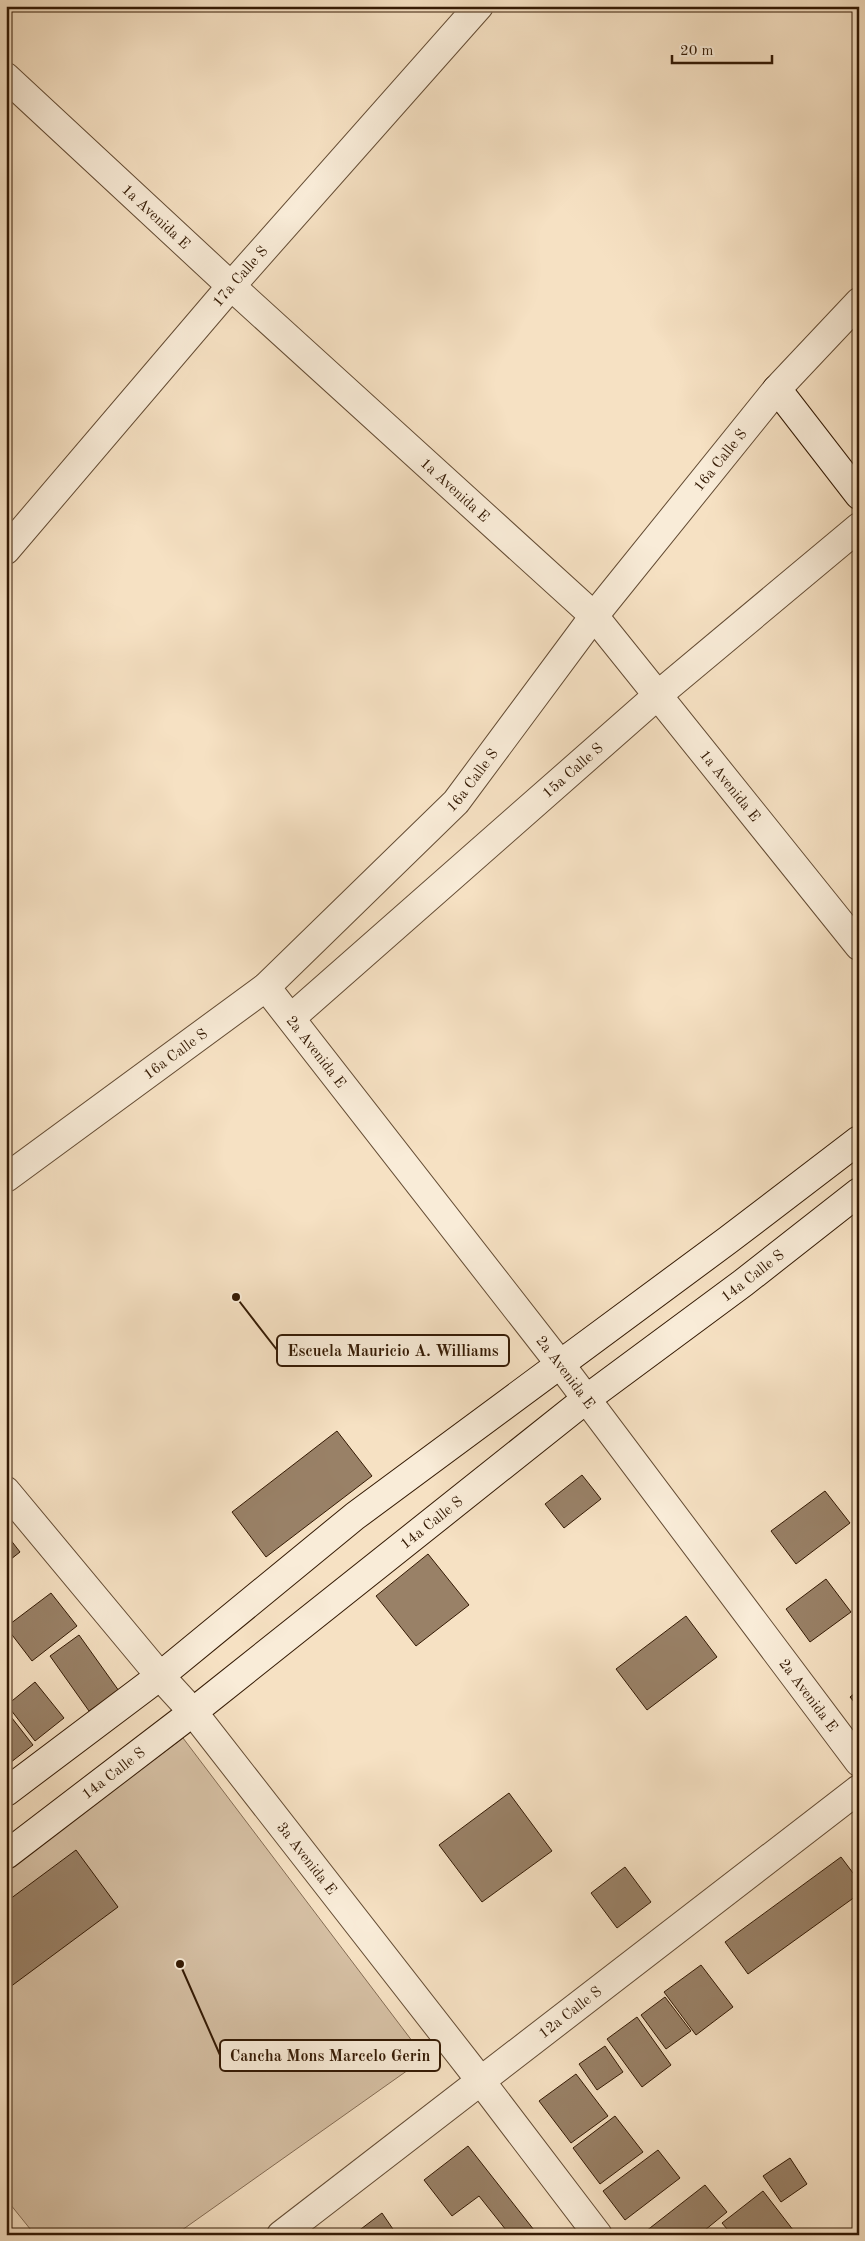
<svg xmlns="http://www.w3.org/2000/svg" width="865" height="2241" viewBox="0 0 865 2241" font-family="'Old Standard TT',serif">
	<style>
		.green { fill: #d5bfa3; stroke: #846c54 }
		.building { fill: #998167; stroke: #341a04 }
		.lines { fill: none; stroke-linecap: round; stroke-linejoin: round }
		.street-casing { stroke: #644c34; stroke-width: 30 }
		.secondary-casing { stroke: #341a04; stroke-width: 30 }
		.street { stroke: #f9ecd8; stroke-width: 28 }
		.secondary { stroke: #f9ecd8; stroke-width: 28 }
		.labels { text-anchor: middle; stroke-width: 4; stroke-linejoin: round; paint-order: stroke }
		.street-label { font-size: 15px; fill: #341a04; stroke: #f9ecd8 }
		.leader { fill: none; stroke: #341a04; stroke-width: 2 }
		.callout-dot { fill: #341a04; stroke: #f9ecd8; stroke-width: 2 }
		.callout { fill: #f9ecd8; stroke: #341a04; stroke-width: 2 }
		.callout-label { font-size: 16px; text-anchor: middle; font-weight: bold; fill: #341a04 }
	</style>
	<rect width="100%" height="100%" fill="#f6e1c3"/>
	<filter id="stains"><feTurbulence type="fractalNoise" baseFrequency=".004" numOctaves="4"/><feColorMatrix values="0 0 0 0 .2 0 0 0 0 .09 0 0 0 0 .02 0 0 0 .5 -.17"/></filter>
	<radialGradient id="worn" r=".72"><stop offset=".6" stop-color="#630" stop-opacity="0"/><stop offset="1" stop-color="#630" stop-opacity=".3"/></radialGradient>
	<!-- green -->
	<path class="green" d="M 183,1738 L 425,2058 L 175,2235 L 35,2235 L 6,2199 L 6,1871 Z"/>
	<!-- building -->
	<g class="building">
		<path d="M 337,1431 L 372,1476 L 266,1557 L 232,1512 Z"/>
		<path d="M 582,1475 L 601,1499 L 564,1528 L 545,1504 Z"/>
		<path d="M 825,1491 L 850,1523 L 796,1564 L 771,1531 Z"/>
		<path d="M 6,1534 L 20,1552 L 6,1563 Z"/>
		<path d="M 428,1554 L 469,1605 L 416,1646 L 376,1596 Z"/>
		<path d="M 826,1579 L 851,1612 L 810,1642 L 786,1609 Z"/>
		<path d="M 51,1593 L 77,1626 L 32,1661 L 6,1627 Z"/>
		<path d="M 686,1616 L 717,1657 L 647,1710 L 616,1669 Z"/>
		<path d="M 79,1635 L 119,1691 L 89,1711 L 50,1656 Z"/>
		<path d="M 35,1682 L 64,1718 L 35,1741 L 7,1705 Z"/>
		<path d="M 859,1690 L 859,1708 L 850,1697 Z"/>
		<path d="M 8,1713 L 33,1745 L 6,1766 L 6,1714 Z"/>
		<path d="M 509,1793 L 552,1851 L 482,1902 L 439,1845 Z"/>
		<path d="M 76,1850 L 118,1907 L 6,1990 L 6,1902 Z"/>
		<path d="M 841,1857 L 859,1881 L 859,1894 L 748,1974 L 725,1942 Z"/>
		<path d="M 625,1867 L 651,1902 L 617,1928 L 591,1893 Z"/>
		<path d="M 701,1965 L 733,2007 L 696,2035 L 664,1992 Z"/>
		<path d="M 665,1997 L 691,2031 L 666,2049 L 641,2015 Z"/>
		<path d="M 637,2017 L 671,2065 L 642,2087 L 607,2039 Z"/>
		<path d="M 605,2046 L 623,2072 L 597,2090 L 579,2064 Z"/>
		<path d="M 576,2074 L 608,2116 L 571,2143 L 539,2101 Z"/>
		<path d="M 615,2116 L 643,2152 L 600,2184 L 573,2148 Z"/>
		<path d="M 468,2146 L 534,2230 L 528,2235 L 510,2235 L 479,2196 L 452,2216 L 424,2180 Z"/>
		<path d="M 658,2150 L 680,2178 L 625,2220 L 603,2191 Z"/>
		<path d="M 790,2158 L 807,2184 L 781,2202 L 763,2176 Z"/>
		<path d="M 705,2185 L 727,2212 L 699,2235 L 641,2235 Z"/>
		<path d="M 763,2191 L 797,2235 L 732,2235 L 722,2223 Z"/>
		<path d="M 382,2213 L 397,2235 L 353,2235 Z"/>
	</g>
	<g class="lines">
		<defs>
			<g id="street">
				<path id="s1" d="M 6,77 L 231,286 L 594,616 L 859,946"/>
				<path id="s2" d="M 6,550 L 231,286 L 479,6"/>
				<path id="s3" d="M 266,987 L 560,1364 L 859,1762"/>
				<path id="s4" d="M 291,1018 L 658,695 L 859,527"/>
				<path id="s5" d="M 6,1178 L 266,987 L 456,802 L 594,616 L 777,389 L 859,302"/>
				<path id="s6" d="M 6,1491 L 160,1676 L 193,1712 L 480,2080 L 598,2235"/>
				<path id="s7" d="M 281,2235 L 859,1789"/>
			</g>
			<g id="secondary">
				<path d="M 777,389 L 859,495"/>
				<path d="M 6,1792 L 160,1676 L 355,1516 L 728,1240 L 859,1140"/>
				<path id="s8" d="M 6,1855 L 193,1712 L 585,1400 L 743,1283 L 859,1192"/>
			</g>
		</defs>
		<!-- street casing -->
		<use href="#street" class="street-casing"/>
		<!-- secondary casing -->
		<use href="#secondary" class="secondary-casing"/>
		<!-- street -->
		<use href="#street" class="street"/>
		<!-- secondary -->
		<use href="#secondary" class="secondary"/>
	</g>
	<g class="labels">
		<!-- street labels -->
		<g class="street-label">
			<text dy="5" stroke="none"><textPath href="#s1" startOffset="205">1a Avenida E</textPath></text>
			<text dy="5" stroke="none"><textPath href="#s2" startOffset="360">17a Calle S</textPath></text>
			<text dy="5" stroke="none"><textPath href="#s5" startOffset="1020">16a Calle S</textPath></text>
			<text dy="5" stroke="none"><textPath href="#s1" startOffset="610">1a Avenida E</textPath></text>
			<text dy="5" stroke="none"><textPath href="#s4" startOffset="375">15a Calle S</textPath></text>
			<text dy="5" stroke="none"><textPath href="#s5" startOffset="615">16a Calle S</textPath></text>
			<text dy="5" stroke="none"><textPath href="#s1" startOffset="1015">1a Avenida E</textPath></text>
			<text dy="5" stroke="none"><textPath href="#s3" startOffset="82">2a Avenida E</textPath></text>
			<text dy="5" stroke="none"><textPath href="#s5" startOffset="210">16a Calle S</textPath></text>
			<text dy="5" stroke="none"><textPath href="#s8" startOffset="945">14a Calle S</textPath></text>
			<text dy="5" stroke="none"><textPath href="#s3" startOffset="488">2a Avenida E</textPath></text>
			<text dy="5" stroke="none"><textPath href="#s8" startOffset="540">14a Calle S</textPath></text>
			<text dy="5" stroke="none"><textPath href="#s3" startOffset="892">2a Avenida E</textPath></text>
			<text dy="5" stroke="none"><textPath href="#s8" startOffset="135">14a Calle S</textPath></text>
			<text dy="5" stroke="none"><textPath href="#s6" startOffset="475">3a Avenida E</textPath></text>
			<text dy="5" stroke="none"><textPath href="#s7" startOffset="365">12a Calle S</textPath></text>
		</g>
	</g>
	<!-- callouts -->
	<path class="leader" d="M236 1297L277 1350M180 1964L220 2055"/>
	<g class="callout-dot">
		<circle cx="236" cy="1297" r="5"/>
		<circle cx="180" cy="1964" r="5"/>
	</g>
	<g class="callout">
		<rect x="277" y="1335" width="232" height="31" rx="5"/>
		<rect x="220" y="2040" width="220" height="31" rx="5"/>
	</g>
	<g class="callout-label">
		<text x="393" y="1356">Escuela Mauricio A. Williams</text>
		<text x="330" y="2061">Cancha Mons Marcelo Gerin</text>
	</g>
	<!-- margin -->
	<rect width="865" height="2241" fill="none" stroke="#f6e1c3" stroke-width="25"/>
	<rect x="8" y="8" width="850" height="2226" fill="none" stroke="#341a04" stroke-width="2.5"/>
	<rect x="12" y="12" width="840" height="2216" fill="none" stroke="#341a04"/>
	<!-- scale -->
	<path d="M672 55v8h100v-8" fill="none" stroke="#341a04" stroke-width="2.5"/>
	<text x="680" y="55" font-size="15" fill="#341a04" stroke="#f9ecd8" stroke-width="4" paint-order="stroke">20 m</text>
	<rect width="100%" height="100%" filter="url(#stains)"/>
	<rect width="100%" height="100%" fill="url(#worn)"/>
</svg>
